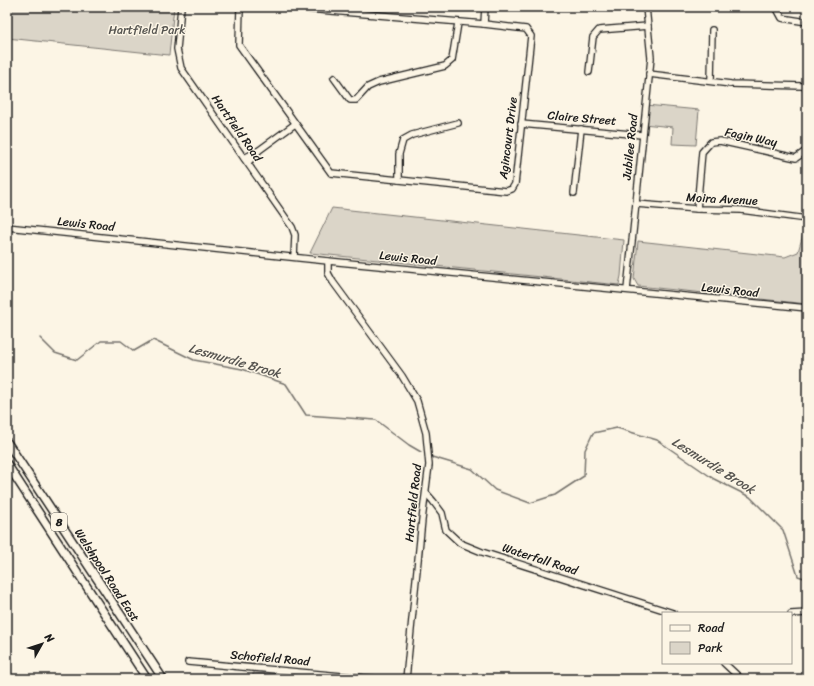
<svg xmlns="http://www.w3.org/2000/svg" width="814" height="686" viewBox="0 0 814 686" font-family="Sriracha,sans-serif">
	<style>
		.green { fill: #dbd5c8; stroke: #7c7872 }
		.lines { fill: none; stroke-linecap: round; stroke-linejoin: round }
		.stream { stroke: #75726c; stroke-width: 1.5 }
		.minor-casing { stroke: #1c1c1c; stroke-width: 8 }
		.major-casing { stroke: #1c1c1c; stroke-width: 10 }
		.minor { stroke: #fcf5e5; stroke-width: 5.5 }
		.major { stroke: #fcf5e5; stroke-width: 7 }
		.labels { text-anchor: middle; stroke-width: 3; stroke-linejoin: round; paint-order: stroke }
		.shield { fill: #fcf5e5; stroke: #5f5d58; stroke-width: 1 }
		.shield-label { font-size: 11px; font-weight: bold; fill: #1c1c1c }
		.park-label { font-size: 12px; fill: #555450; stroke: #fcf5e5 }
		.street-label { font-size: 12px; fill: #1c1c1c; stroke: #fcf5e5 }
		.water-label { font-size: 13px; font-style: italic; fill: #575551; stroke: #fcf5e5 }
	</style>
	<rect width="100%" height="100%" fill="#fcf5e5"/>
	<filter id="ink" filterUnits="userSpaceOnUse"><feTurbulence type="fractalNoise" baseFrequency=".025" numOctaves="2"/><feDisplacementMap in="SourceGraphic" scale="8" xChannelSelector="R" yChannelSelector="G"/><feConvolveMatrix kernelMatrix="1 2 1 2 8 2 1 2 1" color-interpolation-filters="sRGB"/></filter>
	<g filter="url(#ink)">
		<!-- green -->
		<g class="green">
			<path d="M 7,7 L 174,7 L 169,55 L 7,38 Z"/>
			<path d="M 646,105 L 699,110 L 696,145 L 672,144 L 673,127 L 643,124 Z"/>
			<path d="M 332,208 L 624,240 L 621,276 L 619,285 L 310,253 Z"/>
			<path d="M 805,227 L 807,227 L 807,304 L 638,286 L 634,279 L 638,241 L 785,257 L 798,252 Z"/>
			<path d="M 253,673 L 323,679 L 253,679 Z"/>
		</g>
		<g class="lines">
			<!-- stream -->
			<g class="stream">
				<path d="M 40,338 L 55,353 L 77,360 L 101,341 L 121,341 L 134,351 L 153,340 L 194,360 L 242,369 L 286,384 L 306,415 L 376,420 L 409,445 L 421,452"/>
				<path d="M 432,457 L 472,469 L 495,490 L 530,503 L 555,495 L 584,476 L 585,450 L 593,433 L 617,428 L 657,440 L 714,479 L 750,497 L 783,530 L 798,576 L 807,579"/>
			</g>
			<defs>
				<g id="minor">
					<path d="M 181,7 L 177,49 L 181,68 L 292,227 L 295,235 L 294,257"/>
					<path d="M 240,7 L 239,45 L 331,173 L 506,191 L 512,189 L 515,184 L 531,36 L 526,29 L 484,24 L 284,7"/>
					<path d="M 776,7 L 782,18 L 807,22"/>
					<path d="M 484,24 L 485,7"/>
					<path d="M 589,72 L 593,37 L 599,30 L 648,26"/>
					<path d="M 649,74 L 731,84 L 802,86 L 807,87"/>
					<path d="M 334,78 L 350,100 L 356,100 L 368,87 L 379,82 L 445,66 L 452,60 L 458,23"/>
					<path d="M 711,81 L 712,30"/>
					<path d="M 521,124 L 642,135"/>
					<path d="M 244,158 L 258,151 L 295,124"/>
					<path d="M 248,162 L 255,156 L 258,151"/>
					<path d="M 399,180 L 399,154 L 403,140 L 412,135 L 458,123"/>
					<path d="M 574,193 L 581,129"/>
					<path d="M 636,204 L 697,209 L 741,210 L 807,219"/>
					<path d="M 697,209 L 702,152 L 711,142 L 720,141 L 796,158 L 807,150"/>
					<path d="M 7,227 L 328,261 L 807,308"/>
					<path d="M 328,261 L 328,273 L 333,282 L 402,376 L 417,401 L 426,433 L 429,465 L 422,520 L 406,679"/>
					<path d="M 627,290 L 651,58 L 646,7"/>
					<path d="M 426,493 L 433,501 L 442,513 L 446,530 L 460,543 L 482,552 L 673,613"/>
					<path d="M 791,614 L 807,613"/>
					<path d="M 188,662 L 375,679"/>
					<path d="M 724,663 L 741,679"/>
				</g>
				<g id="major">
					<path d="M 7,442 L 163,679"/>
					<path d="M 7,464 L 147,679"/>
				</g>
			</defs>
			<!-- minor casing -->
			<use href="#minor" class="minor-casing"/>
			<!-- major casing -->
			<use href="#major" class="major-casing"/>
			<!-- minor -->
			<use href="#minor" class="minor"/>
			<!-- major -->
			<use href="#major" class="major"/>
		</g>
	</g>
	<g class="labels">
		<!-- shield labels -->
		<rect class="shield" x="51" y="513" width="16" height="18" rx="3"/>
		<g class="shield-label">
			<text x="59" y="526">8</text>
		</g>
		<!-- park labels -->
		<g class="park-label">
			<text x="147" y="34">Hartfield Park</text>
		</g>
		<!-- street labels -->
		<g class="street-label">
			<text transform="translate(582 118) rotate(5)" y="4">Claire Street</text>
			<text transform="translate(237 128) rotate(55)" y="4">Hartfield Road</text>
			<text transform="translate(751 137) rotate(12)" y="4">Fagin Way</text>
			<text transform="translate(508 138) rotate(-83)" y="4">Agincourt Drive</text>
			<text transform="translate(630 147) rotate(-84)" y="4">Jubilee Road</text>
			<text transform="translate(722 199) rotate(3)" y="4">Moira Avenue</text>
			<text transform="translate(86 224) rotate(6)" y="4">Lewis Road</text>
			<text transform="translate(408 258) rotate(6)" y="4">Lewis Road</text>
			<text transform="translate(730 290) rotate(6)" y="4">Lewis Road</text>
			<text transform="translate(413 503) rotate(-84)" y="4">Hartfield Road</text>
			<text transform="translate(540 559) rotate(18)" y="4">Waterfall Road</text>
			<text transform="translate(107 575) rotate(57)" y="4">Welshpool Road East</text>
			<text transform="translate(270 658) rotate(5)" y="4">Schofield Road</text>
		</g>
		<!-- water labels -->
		<g class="water-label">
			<text transform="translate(235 360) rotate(16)" y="5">Lesmurdie Brook</text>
			<text transform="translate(714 465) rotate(32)" y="5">Lesmurdie Brook</text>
		</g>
	</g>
	<!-- margin -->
	<rect width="814" height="686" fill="none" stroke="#fcf5e5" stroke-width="24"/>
	<rect x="12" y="12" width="790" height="662" fill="none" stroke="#1c1c1c" stroke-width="1.5" filter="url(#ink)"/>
	<!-- legend -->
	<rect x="662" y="612" width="130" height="52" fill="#fcf5e5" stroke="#a29e95"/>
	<rect x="670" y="625" width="20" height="6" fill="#fcf5e5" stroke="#a29e95"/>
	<text x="698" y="632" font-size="12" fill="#1c1c1c">Road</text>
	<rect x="670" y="642" width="20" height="12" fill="#dbd5c8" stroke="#a29e95"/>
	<text x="698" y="652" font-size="12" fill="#1c1c1c">Park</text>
	<!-- north arrow -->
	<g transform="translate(42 644) rotate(51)" stroke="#fcf5e5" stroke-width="3" paint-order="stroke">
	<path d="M0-3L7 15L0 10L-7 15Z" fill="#1c1c1c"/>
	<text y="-6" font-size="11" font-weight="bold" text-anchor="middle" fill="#1c1c1c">N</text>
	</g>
</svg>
